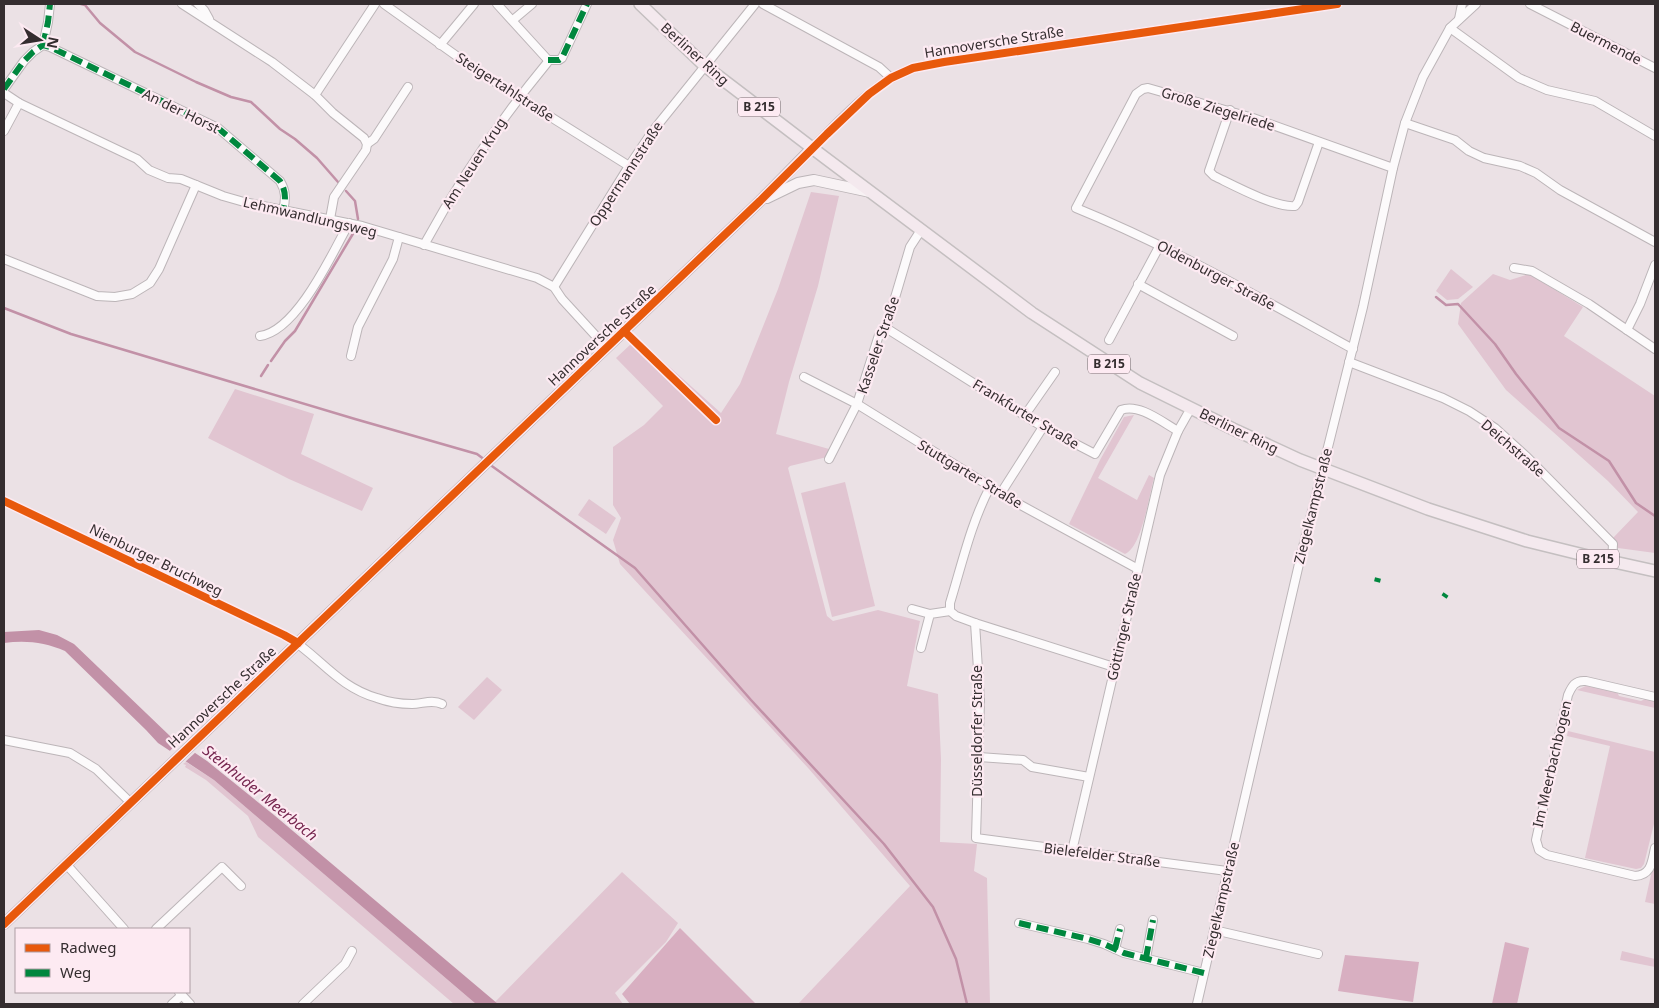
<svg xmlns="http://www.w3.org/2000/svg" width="1659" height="1008" viewBox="0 0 1659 1008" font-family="'Noto Sans',sans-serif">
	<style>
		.green { fill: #e1c5d1 }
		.forest { fill: #d8afc1 }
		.water { fill: #c291a7 }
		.pier { fill: #ebe1e5 }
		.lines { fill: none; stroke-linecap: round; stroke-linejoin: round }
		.stream { stroke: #c291a7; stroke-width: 2.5 }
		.street-casing { stroke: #bcb5b8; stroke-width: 10 }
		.secondary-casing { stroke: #bcb5b8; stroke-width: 12 }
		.primary-casing { stroke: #c4bfc0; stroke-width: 14 }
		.street { stroke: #fcfafb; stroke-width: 8 }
		.secondary { stroke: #f8f2f4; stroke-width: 10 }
		.primary { stroke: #f4e9ee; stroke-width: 11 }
		.quiet { stroke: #00873e; stroke-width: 6; stroke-dasharray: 12 6; stroke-linecap: butt }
		.cycleway-casing { stroke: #fdeaf2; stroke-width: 11 }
		.cycleway { stroke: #e8590c; stroke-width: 8 }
		.labels { text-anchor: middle; stroke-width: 4.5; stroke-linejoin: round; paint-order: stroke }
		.shield { fill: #fdeaf2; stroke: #70666a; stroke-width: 1 }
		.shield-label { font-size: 12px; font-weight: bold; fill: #342d2f }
		.street-label { font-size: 14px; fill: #342d2f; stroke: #fdeaf2 }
		.water-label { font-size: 15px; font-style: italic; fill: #76264f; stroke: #fdeaf2 }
	</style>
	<rect width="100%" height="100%" fill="#ebe1e5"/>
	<!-- green -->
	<g class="green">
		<path d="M 811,192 L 839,196 L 818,286 L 789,382 L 776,434 L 829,449 L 827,457 L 790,466 L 788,468 L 827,616 L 833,621 L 878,610 L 920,621 L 907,686 L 938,694 L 941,759 L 940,842 L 977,844 L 974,871 L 987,878 L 990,1004 L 798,1004 L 910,886 L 809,769 L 620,564 L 613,540 L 621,518 L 613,505 L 613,447 L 644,425 L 663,406 L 616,358 L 631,344 L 635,336 L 721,413 L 740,384 L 778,289 Z"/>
		<path d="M 1451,269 L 1473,287 L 1458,299 L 1447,300 L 1436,291 Z"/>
		<path d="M 1493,274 L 1510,280 L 1529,274 L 1583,307 L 1564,336 L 1655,396 L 1655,553 L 1618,548 L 1612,539 L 1638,512 L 1608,481 L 1506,390 L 1458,324 L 1461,303 Z"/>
		<path d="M 235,389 L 314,414 L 301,454 L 373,488 L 362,511 L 289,479 L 208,438 Z"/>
		<path d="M 1134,415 L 1098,478 L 1137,500 L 1149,475 L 1154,478 C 1149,495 1142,547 1125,554 L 1069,524 L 1100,460 L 1124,417 Z"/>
		<path d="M 845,482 L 875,606 L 832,617 L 801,493 Z"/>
		<path d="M 589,499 L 616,518 L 606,534 L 578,515 Z"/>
		<path d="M 487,677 L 502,690 L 474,720 L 458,707 Z"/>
		<path d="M 1588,685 L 1617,692 L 1619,696 L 1641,701 L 1645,699 L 1655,701 L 1655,708 L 1577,690 Z"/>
		<path d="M 1568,731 L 1655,752 L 1655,820 L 1644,864 L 1641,868 L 1636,869 L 1585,858 L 1610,746 L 1567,736 Z"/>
		<path d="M 186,762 L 214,780 L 476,1004 L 454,1004 L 258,837 L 248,816 L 206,780 L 185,767 L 186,765 L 183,764 Z"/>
		<path d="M 1655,857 L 1655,904 L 1645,902 Z"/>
		<path d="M 622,872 L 678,923 L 666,942 L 615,993 L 623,1004 L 498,1004 L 495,1002 Z"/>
		<path d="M 1622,951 L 1655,959 L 1655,967 L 1620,960 Z"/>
	</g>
	<!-- forest -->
	<g class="forest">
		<path d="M 680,928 L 756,1004 L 630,1004 L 622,994 Z"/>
		<path d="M 1505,942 L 1529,948 L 1517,1004 L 1492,1004 Z"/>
		<path d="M 1345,955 L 1419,962 L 1413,1002 L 1338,991 Z"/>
	</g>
	<!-- water -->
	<path class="water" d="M 39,630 L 57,635 L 74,644 L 170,736 L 207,761 L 274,815 L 498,1004 L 476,1004 L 214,780 L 158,743 L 146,730 L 65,651 C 45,642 25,640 4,643 L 4,632 Z"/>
	<!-- pier -->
	<path class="pier" d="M 180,740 L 197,751 L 184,763 L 168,753 Z"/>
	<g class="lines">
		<!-- stream -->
		<g class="stream">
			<path d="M 81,4 L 85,5 L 100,23 L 135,52 L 196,82 L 231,97 L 251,102 L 280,129 L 295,139 L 317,158 L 338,182"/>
			<path d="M 346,191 L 355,201 L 358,219"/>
			<path d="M 1436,297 L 1446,305 L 1458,304 L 1495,344 L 1516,374 L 1559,428 L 1609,461 L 1636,503 L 1655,516"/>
			<path d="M 4,308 L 71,334 L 355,419 L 477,454 L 485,460"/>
			<path d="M 271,361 L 285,341 L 295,331 L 354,232"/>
			<path d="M 261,376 L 268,365"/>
			<path d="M 489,464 L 635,568 L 751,700 L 884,844 L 933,907 L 956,959 L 967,1004"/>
		</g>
		<defs>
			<g id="street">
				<path d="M 182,4 L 272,62 L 315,95 L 333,113 L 364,138 L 367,144 L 366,150 L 334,197 L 330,219"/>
				<path d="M 198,4 L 204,10 L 209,19"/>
				<path d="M 384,4 L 479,72 L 629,166"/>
				<path d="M 497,4 L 548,60"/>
				<path d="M 763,4 L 879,67 L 891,78"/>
				<path d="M 1530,4 L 1655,68"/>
				<path d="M 1459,19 L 1462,4"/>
				<path d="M 513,20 L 532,4"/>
				<path d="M 1450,28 L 1519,78 L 1547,90 L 1595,101 L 1655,136"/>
				<path d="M 43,45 L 48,22 L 50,4"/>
				<path d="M 440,45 L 474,4"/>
				<path d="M 548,60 L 559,60 L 562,58 L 587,4"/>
				<path d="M 4,89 L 24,61 L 33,52 L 43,45 L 50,47 L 218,128 L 280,181 C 286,191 286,199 283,210"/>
				<path d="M 4,93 L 19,103 L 137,159 L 149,170 L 168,178 L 181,179 L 223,196 L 244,202 L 362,226 L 537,278 L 554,287 L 562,299 L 606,347"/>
				<path d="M 315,95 L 375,4"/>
				<path d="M 1230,110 L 1209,171 L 1214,176 C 1233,185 1275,208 1295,206 L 1298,202 L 1319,142"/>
				<path d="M 1405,123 L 1455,140 L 1469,151 L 1484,158 L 1520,166 L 1536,173 L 1560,190 L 1655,242"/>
				<path d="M 4,131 L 19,103"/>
				<path d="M 367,144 L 374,139 L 408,87"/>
				<path d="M 812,148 C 842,119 872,83 911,69 C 929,63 950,61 969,58 L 1337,4"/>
				<path d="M 424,245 C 460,179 499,121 547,63 L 548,60"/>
				<path d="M 4,259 L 97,296 L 115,297 L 132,294 L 150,283 L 159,269 L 196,185"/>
				<path d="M 1514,268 L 1532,271 L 1589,304 L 1655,349"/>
				<path d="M 1138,284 L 1233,336"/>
				<path d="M 554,287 L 629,166 L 652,132 L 755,4"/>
				<path d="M 886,328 L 1043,427 L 1095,454 L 1121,410 C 1139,403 1162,422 1178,431"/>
				<path d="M 1627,330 L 1640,304 L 1655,265"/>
				<path d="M 260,336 C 297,331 332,254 349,223"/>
				<path d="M 1109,340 L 1160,245"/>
				<path d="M 1353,349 C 1262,299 1172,247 1076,208 L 1136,94 L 1143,89 L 1148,88 L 1253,118 L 1393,168"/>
				<path d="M 351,356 L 358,327 L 393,259 L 399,237"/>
				<path d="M 1349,362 L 1443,398 L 1469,411 L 1495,428 L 1527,457 L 1613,544 L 1612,562"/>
				<path d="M 804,377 L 857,404 L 1017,503 L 1138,569"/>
				<path d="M 1025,415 L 1055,372"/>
				<path d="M 829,459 L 857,404 L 879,335 L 886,328 L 910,247 L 921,230"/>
				<path d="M 1001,493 L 1043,427"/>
				<path d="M 4,501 L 288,637 C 320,657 338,687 377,698 C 388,702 400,704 412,704 C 422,704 432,699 442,704"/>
				<path d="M 912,609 L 930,614"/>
				<path d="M 950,611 L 950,603 C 962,564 971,523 990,487"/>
				<path d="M 975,623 L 980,700 L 976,838 L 1227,871"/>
				<path d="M 921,648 L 930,614 L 950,611 L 956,616 L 975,623 L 1114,667"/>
				<path d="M 1655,697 L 1586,681 C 1575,680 1572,686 1568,695 L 1536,840 L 1539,850 L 1547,855 L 1635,876 C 1652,875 1652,861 1655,848"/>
				<path d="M 4,740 L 70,753 L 96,769 L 130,802"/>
				<path d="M 979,757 L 1023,760 L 1032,767 L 1089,777"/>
				<path d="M 1072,851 L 1160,475 L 1178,431 L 1191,408"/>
				<path d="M 66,864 L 124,929"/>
				<path d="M 1019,923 L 1088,939 L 1104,944 L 1124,953 L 1204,973"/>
				<path d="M 156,929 L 222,867 L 241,886"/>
				<path d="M 1214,930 L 1318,954"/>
				<path d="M 1115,949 L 1120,929"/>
				<path d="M 1146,958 L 1153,920"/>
				<path d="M 179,992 L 190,1004"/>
				<path d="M 172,1004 L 182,995"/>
				<path d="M 303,1004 L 345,964 L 352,951"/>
				<path d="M 1197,1004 L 1302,551 L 1363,307 L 1393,168 L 1405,123 L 1423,77 L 1450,28 L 1476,4"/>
			</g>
			<g id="secondary">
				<path d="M 767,198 L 798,183 L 814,180 L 870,192"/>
				<path d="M 4,924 L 760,201 L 812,148"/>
			</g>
			<path id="primary" d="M 640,4 L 705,66 L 824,157 L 1032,313 L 1140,383 L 1233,429 L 1300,460 L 1428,509 L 1527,541 L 1596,558 L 1655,571"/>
		</defs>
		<!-- street casing -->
		<use href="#street" class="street-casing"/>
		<!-- secondary casing -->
		<use href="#secondary" class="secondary-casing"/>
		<!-- primary casing -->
		<use href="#primary" class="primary-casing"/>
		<!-- street -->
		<use href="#street" class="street"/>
		<!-- secondary -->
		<use href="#secondary" class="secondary"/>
		<!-- primary -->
		<use href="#primary" class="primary"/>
		<!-- quiet -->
		<g class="quiet">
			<path d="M 43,45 L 48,22 L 50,4"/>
			<path d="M 548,60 L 559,60 L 562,58 L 587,4"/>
			<path d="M 4,89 L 24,61 L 33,52 L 43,45 L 50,47 L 218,128 L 280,181 C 286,191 286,199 283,210"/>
			<path d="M 1377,582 L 1378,578"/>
			<path d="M 1444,597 L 1446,594"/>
			<path d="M 1019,923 L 1088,939 L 1104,944 L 1124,953 L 1204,973"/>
			<path d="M 1115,949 L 1120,929"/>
			<path d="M 1146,958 L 1153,920"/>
		</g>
		<defs>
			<g id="cycleway">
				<path d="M 624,331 L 716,420"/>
				<path d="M 4,501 L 284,635 L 298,643"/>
				<path d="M 4,924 L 760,201 L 827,134 L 869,94 L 891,78 L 913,68 L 944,62 L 1337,4"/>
			</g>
		</defs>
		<!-- cycleway casing -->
		<use href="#cycleway" class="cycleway-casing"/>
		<!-- cycleway -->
		<use href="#cycleway" class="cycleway"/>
	</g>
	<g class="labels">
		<!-- shield labels -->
		<g class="shield">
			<rect x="738" y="97.5" width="42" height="19" rx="4"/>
			<rect x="1088" y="354.5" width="42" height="19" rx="4"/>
			<rect x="1577" y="549.5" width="42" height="19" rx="4"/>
		</g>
		<g class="shield-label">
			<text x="759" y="111">B 215</text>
			<text x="1109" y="368">B 215</text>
			<text x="1598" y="563">B 215</text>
		</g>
		<!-- street labels -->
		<g class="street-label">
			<text transform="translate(994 42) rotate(-9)" y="5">Hannoversche Straße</text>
			<text transform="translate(1606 43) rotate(27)" y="5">Buermende</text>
			<text transform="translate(695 54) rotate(42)" y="5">Berliner Ring</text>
			<text transform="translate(505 87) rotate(33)" y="5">Steigertahlstraße</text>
			<text transform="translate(1218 109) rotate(17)" y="5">Große Ziegelriede</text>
			<text transform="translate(181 111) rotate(26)" y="5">An der Horst</text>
			<text transform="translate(474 163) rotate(-57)" y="5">Am Neuen Krug</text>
			<text transform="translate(626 174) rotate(-57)" y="5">Oppermannstraße</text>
			<text transform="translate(310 217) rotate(13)" y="5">Lehmwandlungsweg</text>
			<text transform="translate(1216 275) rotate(28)" y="5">Oldenburger Straße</text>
			<text transform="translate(602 335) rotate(-43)" y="5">Hannoversche Straße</text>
			<text transform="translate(878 345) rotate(-71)" y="5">Kasseler Straße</text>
			<text transform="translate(1026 414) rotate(31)" y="5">Frankfurter Straße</text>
			<text transform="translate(1239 431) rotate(26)" y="5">Berliner Ring</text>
			<text transform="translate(1513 448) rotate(41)" y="5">Deichstraße</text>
			<text transform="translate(970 474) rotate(31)" y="5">Stuttgarter Straße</text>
			<text transform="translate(1313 506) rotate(-76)" y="5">Ziegelkampstraße</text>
			<text transform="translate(156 560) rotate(26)" y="5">Nienburger Bruchweg</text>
			<text transform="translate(1124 627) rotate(-77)" y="5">Göttinger Straße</text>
			<text transform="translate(222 697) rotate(-43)" y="5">Hannoversche Straße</text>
			<text transform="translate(977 731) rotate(-90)" y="5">Düsseldorfer Straße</text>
			<text transform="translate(1552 764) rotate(-77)" y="5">Im Meerbachbogen</text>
			<text transform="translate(1102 855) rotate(7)" y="5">Bielefelder Straße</text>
			<text transform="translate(1221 900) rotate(-77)" y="5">Ziegelkampstraße</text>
		</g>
		<!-- water labels -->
		<g class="water-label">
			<text transform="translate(260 793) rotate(39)" y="5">Steinhuder Meerbach</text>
		</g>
	</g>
	<!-- border -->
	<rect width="1659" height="1008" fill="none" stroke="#342d2f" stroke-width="10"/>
	<!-- legend -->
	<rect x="15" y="928" width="175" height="65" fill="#fdeaf2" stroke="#ad9ea4"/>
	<rect x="25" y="944" width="25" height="8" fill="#e8590c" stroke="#ad9ea4"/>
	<text x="60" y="953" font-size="15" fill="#342d2f">Radweg</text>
	<rect x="25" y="969" width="25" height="8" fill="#00873e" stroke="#ad9ea4"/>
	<text x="60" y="978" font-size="15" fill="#342d2f">Weg</text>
	<!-- north arrow -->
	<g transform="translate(40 40) rotate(102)" stroke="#fdeaf2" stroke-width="4" paint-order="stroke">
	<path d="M0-4L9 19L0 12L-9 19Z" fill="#342d2f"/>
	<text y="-8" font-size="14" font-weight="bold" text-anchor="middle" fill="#342d2f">N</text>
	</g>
</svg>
